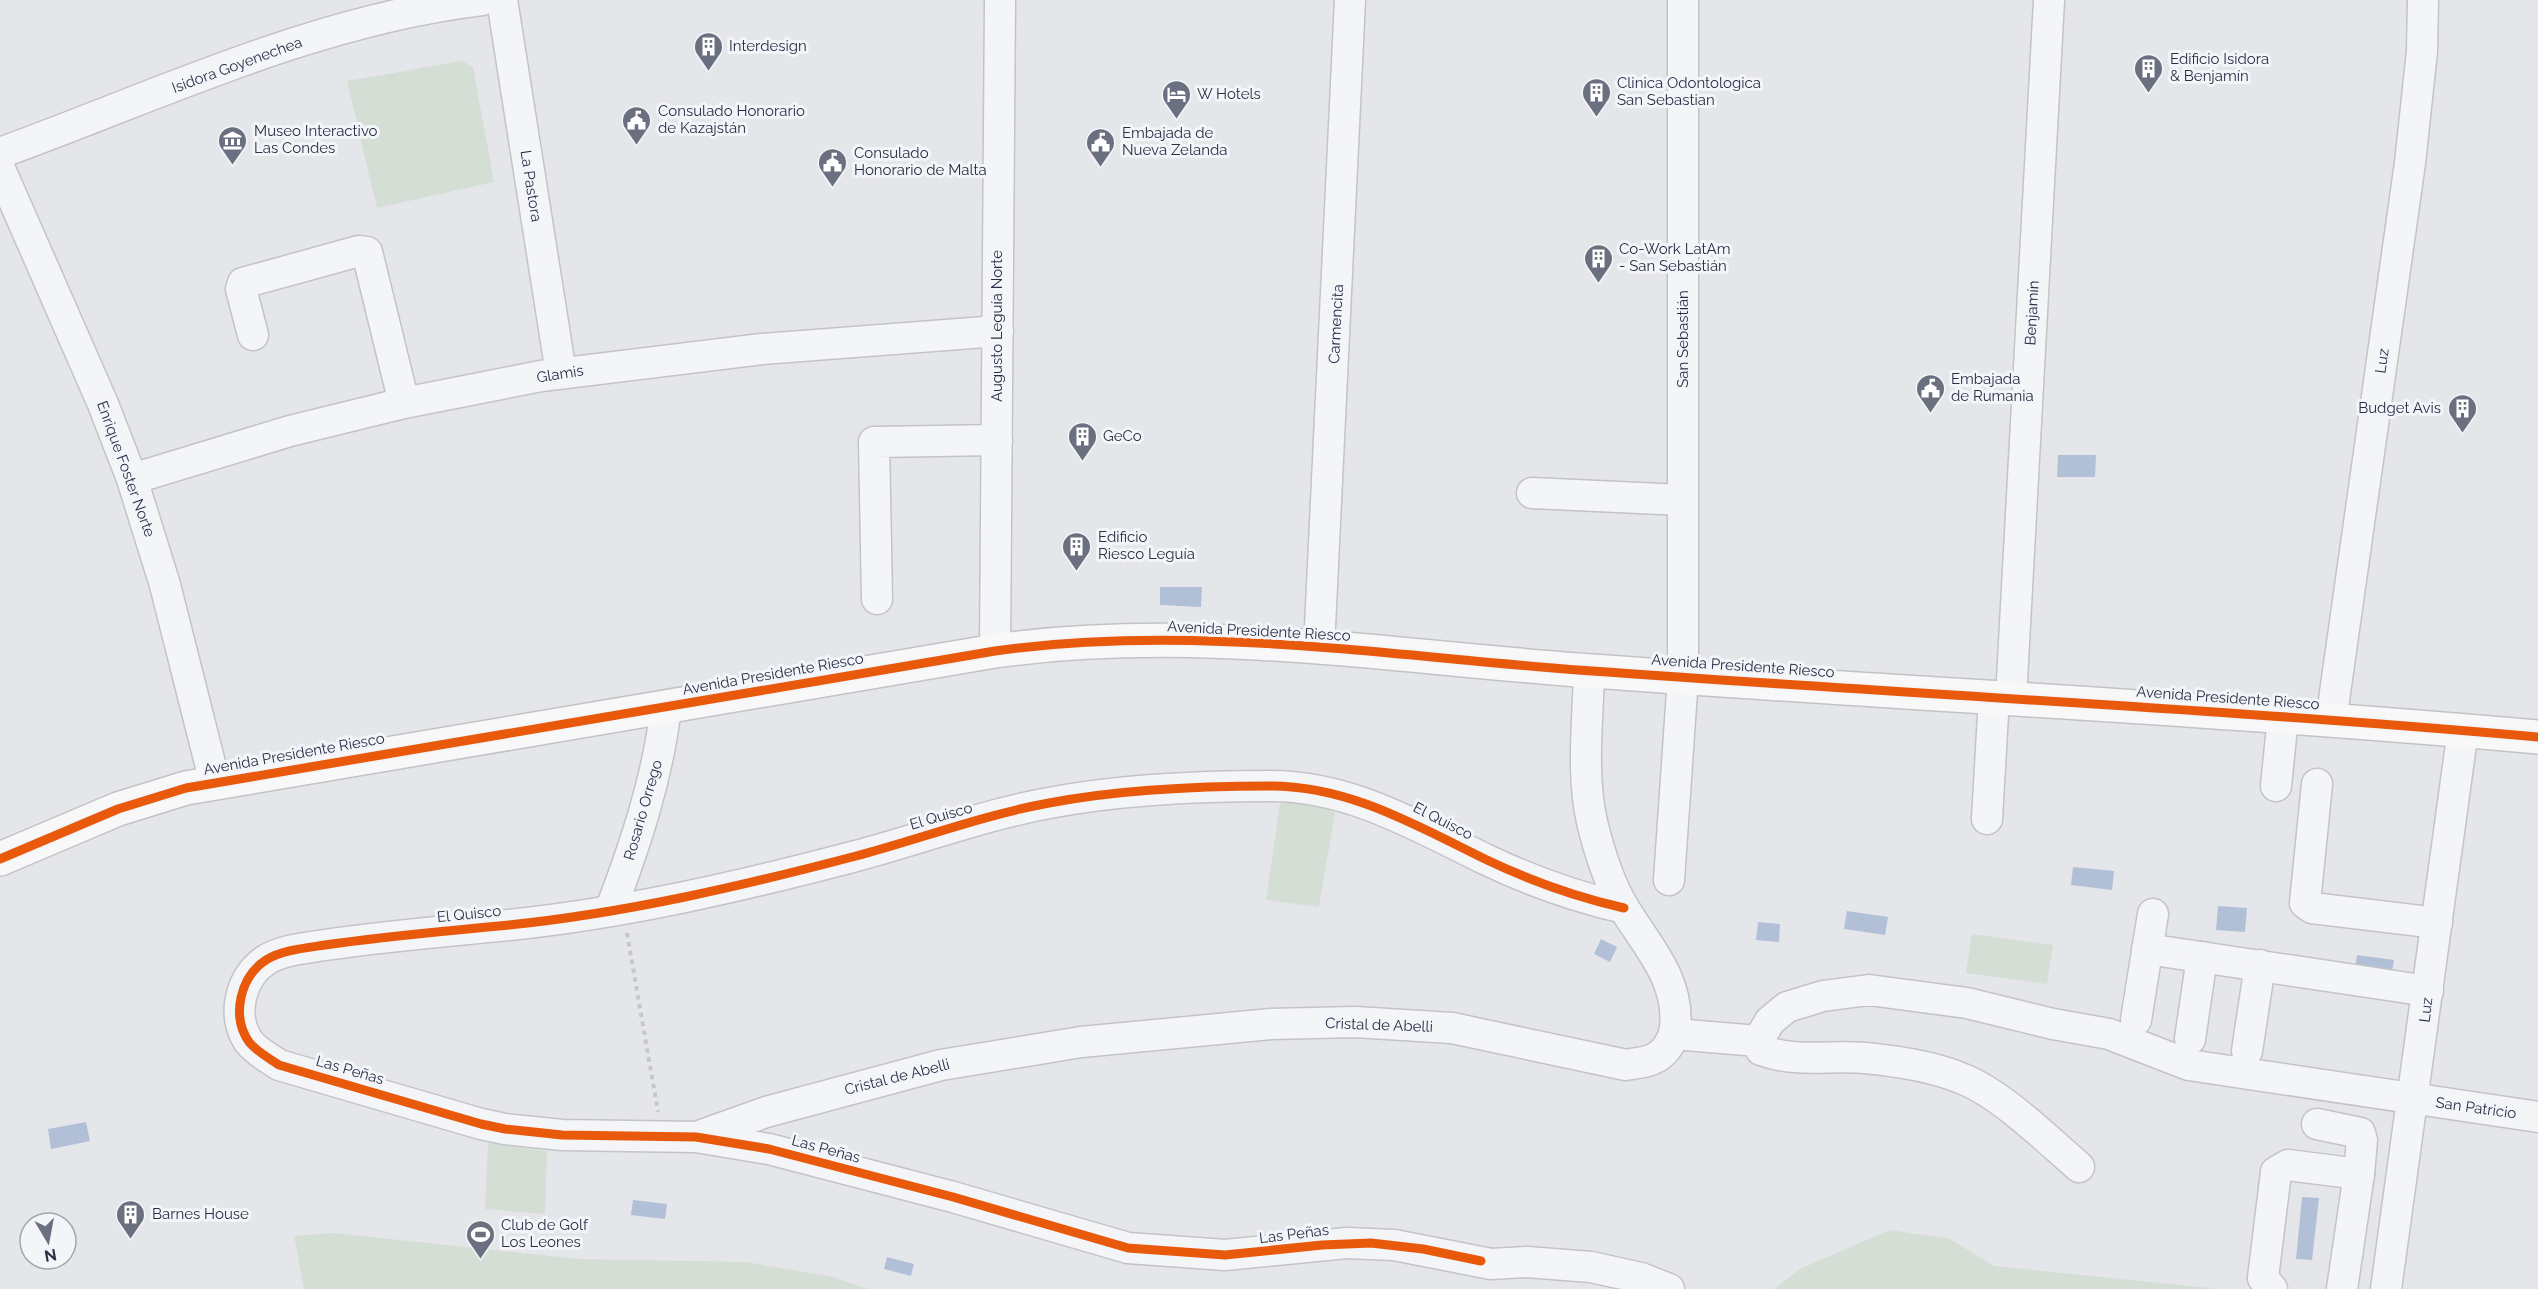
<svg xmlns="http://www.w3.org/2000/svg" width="2538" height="1289" viewBox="0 0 2538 1289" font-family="Raleway,sans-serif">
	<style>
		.green { fill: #d4ded5 }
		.water { fill: #b1c0d7 }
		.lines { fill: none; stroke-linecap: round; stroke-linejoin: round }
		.minor-casing { stroke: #c3c4c8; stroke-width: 33 }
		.major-casing { stroke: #c1c3c8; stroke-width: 36 }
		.path { stroke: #c5c7cd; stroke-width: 4; stroke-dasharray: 4.5 4.5; stroke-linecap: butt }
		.minor { stroke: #f4f5f7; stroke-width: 30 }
		.major { stroke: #f8f8f8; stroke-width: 33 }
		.cycleway-casing { stroke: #f3f5f9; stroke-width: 13 }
		.cycleway { stroke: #e8590c; stroke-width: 9 }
		.labels { text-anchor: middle; stroke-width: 6; stroke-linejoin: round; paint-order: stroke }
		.poi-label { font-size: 15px; fill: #283046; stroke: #f3f5f9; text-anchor: start }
		.street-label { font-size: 15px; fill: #283046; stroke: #f3f5f9 }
	</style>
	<rect width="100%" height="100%" fill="#e5e6ea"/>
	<!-- green -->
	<g class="green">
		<path d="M 462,61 L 473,67 L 494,182 L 377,208 L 347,81 Z"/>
		<path d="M 1311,802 L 1335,813 L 1319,907 L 1266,900 L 1280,803 Z"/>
		<path d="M 1972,934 L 2053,945 L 2047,984 L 1966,973 Z"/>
		<path d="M 488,1143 L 547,1151 L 545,1214 L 485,1209 Z"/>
		<path d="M 1890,1230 L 1950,1239 L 1994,1266 L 2218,1289 L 1774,1289 L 1800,1269 Z"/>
		<path d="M 333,1233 L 579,1259 L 746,1262 L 833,1277 L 868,1289 L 304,1289 L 294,1236 Z"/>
	</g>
	<!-- water -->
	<g class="water">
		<path d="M 2058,455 L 2096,455 L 2095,477 L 2057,477 Z"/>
		<path d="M 1160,587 L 1202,587 L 1201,607 L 1160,605 Z"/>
		<path d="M 2073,867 L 2114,871 L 2112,890 L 2071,885 Z"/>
		<path d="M 2218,906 L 2247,908 L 2245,932 L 2216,930 Z"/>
		<path d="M 1847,911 L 1888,917 L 1885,935 L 1844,929 Z"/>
		<path d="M 1758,922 L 1780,924 L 1779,942 L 1756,940 Z"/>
		<path d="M 1601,939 L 1617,947 L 1610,962 L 1594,954 Z"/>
		<path d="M 2357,955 L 2394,960 L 2391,979 L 2354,973 Z"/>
		<path d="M 86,1122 L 90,1141 L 51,1149 L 48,1129 Z"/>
		<path d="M 2302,1197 L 2319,1198 L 2312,1260 L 2296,1259 Z"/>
		<path d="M 633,1200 L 667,1204 L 665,1219 L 631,1215 Z"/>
		<path d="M 887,1257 L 914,1264 L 911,1276 L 884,1269 Z"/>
	</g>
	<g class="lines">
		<defs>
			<g id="minor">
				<path d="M 502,0 L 561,373"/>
				<path d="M 0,153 C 157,96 314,20 482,0"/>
				<path d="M 0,169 L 103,404 L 132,479 L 165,585 L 215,783"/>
				<path d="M 253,335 L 241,289 L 243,283 L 359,251 L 367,252 L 404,403"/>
				<path d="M 132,479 L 290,431 L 404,403 L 541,376 L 762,349 L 998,331"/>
				<path d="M 1532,493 L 1683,500"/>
				<path d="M 877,599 L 874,442 L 997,440"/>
				<path d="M 1319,648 L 1350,0"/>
				<path d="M 995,651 L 1000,0"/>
				<path d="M 2011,698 L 2049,0"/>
				<path d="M 2331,721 L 2410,163 L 2422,51 L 2423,0"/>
				<path d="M 2317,784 L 2305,903 L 2312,908 L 2437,923"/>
				<path d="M 2276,786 L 2283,717"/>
				<path d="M 1987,819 L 1994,697"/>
				<path d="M 1669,880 L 1683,677 L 1683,0"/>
				<path d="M 1624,908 C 1576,897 1531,881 1487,860 C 1417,826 1350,786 1271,786 C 1197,786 1122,789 1049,803 C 983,815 920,839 856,856 C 742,886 626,913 509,925 C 448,931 386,936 325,945 C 306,948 282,950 266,960 C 240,977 231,1016 249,1042 C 257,1052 269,1058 279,1065 L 481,1124 L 505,1129 L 562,1135 L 696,1137 L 769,1149 L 953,1197 L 1128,1248 L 1225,1255 L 1347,1243 L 1394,1245 L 1491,1264 L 1527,1262 L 1591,1267 L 1641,1278 L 1669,1289"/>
				<path d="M 610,911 C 635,846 658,777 666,707"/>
				<path d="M 2147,949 L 2428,991"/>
				<path d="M 2136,1020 L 2153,914"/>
				<path d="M 1674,1034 L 1758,1041"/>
				<path d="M 2190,1039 L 2202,957"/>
				<path d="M 2247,1051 L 2260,965"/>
				<path d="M 2317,1124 L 2360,1133 L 2362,1140 L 2359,1174"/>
				<path d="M 699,1136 L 766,1112 L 941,1065 L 1081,1042 L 1271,1024 L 1355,1022 L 1452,1028 L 1626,1065 C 1634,1063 1645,1063 1653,1059 C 1665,1054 1674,1040 1675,1027 C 1680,979 1646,945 1624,908 C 1608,881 1599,851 1592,822 C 1581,774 1588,720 1589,671"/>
				<path d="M 2079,1167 C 2048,1140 2001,1094 1963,1079 C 1933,1066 1897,1061 1865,1058 C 1829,1055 1796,1063 1761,1050 L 1758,1041 L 1770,1021 L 1787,1007 L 1823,996 L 1869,990 L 1967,1003 L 2053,1024 L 2109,1034 L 2189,1065 L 2538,1117"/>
				<path d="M 2272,1289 L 2263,1278 L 2276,1172 L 2288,1165 L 2359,1174 L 2342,1289"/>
				<path d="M 2386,1289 L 2463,730"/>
			</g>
			<path id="major" d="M 0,859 L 118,809 L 186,788 L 995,651 C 1194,623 1394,657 1592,671 C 1907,694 2223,709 2538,737"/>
		</defs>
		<!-- minor casing -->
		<use href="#minor" class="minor-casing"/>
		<!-- major casing -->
		<use href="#major" class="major-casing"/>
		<!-- path -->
		<path class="path" d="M 627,933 L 658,1112"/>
		<!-- minor -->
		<use href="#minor" class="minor"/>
		<!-- major -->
		<use href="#major" class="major"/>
		<defs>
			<g id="cycleway">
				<path d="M 0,859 L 118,809 L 186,788 L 995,651 C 1194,623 1394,657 1592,671 C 1907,694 2223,709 2538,737"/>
				<path d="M 1481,1261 L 1423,1249 L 1371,1243 L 1322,1245 L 1225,1255 L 1128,1248 L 953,1197 L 769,1149 L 696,1137 L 562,1135 L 505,1129 L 481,1124 L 279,1065 C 269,1058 257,1052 249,1042 C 231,1016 240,977 266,960 C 282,950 306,948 325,945 C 386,936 448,931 509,925 C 626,913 742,886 856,856 C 920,839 983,815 1049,803 C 1122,789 1197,786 1271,786 C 1350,786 1417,826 1487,860 C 1531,881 1576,897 1624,908"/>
			</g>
		</defs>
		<!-- cycleway casing -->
		<use href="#cycleway" class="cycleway-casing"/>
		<!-- cycleway -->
		<use href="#cycleway" class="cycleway"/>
	</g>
	<!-- icons -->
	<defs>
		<symbol id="building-pin" viewBox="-11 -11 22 30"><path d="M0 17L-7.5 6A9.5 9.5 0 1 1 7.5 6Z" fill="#6a707f" stroke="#f3f5f9"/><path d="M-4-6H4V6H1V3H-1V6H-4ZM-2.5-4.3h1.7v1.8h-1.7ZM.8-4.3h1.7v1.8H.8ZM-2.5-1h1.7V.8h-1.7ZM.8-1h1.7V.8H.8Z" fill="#fff"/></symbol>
		<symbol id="hotel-pin" viewBox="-11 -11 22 30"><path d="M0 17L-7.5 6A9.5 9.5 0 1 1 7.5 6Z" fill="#6a707f" stroke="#f3f5f9"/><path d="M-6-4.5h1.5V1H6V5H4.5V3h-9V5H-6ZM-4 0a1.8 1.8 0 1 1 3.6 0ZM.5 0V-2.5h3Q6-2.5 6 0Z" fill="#fff"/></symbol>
		<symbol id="civic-pin" viewBox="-11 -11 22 30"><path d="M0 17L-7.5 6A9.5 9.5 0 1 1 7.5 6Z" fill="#6a707f" stroke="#f3f5f9"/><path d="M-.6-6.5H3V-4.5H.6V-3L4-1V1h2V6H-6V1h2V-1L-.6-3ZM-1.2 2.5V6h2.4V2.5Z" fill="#fff"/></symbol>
		<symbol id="museum-pin" viewBox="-11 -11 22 30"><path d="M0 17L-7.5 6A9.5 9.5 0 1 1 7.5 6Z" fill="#6a707f" stroke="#f3f5f9"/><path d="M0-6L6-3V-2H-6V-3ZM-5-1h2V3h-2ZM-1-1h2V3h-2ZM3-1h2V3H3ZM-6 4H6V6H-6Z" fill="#fff"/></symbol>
		<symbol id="stadium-pin" viewBox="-11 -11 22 30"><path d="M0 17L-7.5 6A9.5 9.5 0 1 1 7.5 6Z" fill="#6a707f" stroke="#f3f5f9"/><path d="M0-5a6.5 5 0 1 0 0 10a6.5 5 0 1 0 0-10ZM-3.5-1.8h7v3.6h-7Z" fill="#fff"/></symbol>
	</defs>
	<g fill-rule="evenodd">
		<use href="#building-pin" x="692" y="30" width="33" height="45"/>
		<use href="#building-pin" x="2132" y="52" width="33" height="45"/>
		<use href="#building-pin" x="1580" y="76" width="33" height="45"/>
		<use href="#hotel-pin" x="1160" y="78" width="33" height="45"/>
		<use href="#civic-pin" x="620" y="104" width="33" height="45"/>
		<use href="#museum-pin" x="216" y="124" width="33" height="45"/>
		<use href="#civic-pin" x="1084" y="126" width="33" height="45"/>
		<use href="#civic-pin" x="816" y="146" width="33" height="45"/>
		<use href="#building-pin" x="1582" y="242" width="33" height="45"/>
		<use href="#civic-pin" x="1914" y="372" width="33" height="45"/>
		<use href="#building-pin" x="2446" y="392" width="33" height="45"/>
		<use href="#building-pin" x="1066" y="420" width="33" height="45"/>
		<use href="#building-pin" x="1060" y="530" width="33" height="45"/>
		<use href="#building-pin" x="114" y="1198" width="33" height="45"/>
		<use href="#stadium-pin" x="464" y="1218" width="33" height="45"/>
	</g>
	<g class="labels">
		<!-- poi labels -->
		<g class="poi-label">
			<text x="729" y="51">Interdesign</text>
			<text x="2170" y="64">Edificio Isidora<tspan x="2170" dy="17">&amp; Benjamín</tspan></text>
			<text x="1617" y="88">Clinica Odontologica<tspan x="1617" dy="17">San Sebastian</tspan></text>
			<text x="1197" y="99">W Hotels</text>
			<text x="658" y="116">Consulado Honorario<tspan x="658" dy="17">de Kazajstán</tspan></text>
			<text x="254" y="136">Museo Interactivo<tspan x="254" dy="17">Las Condes</tspan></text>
			<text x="1122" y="138">Embajada de<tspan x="1122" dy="17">Nueva Zelanda</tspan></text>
			<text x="854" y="158">Consulado<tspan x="854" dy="17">Honorario de Malta</tspan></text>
			<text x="1619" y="254">Co-Work LatAm<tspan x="1619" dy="17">- San Sebastián</tspan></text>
			<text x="1951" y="384">Embajada<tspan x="1951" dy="17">de Rumania</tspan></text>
			<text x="2441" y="413" text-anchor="end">Budget Avis</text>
			<text x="1103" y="441">GeCo</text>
			<text x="1098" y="542">Edificio<tspan x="1098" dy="17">Riesco Leguía</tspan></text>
			<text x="152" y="1219">Barnes House</text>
			<text x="501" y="1230">Club de Golf<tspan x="501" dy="17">Los Leones</tspan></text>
		</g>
		<!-- street labels -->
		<g class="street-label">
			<text transform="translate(237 65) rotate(-20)" y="5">Isidora Goyenechea</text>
			<text transform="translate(531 186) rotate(81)" y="5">La Pastora</text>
			<text transform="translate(2032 313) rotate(-87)" y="5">Benjamín</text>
			<text transform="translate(1336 324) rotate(-87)" y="5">Carmencita</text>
			<text transform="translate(997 326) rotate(-90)" y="5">Augusto Leguía Norte</text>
			<text transform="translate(1683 339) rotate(-90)" y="5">San Sebastián</text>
			<text transform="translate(2382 361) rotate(-82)" y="5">Luz</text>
			<text transform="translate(560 374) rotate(-9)" y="5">Glamis</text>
			<text transform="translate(126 469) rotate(70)" y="5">Enrique Foster Norte</text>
			<text transform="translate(1259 631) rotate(3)" y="5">Avenida Presidente Riesco</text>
			<text transform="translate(1743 666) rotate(4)" y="5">Avenida Presidente Riesco</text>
			<text transform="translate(773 674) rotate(-10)" y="5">Avenida Presidente Riesco</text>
			<text transform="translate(2228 698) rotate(4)" y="5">Avenida Presidente Riesco</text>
			<text transform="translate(294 754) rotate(-10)" y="5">Avenida Presidente Riesco</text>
			<text transform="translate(643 810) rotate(-74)" y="5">Rosario Orrego</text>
			<text transform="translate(941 816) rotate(-16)" y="5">El Quisco</text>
			<text transform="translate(1443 821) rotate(27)" y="5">El Quisco</text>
			<text transform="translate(469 914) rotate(-6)" y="5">El Quisco</text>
			<text transform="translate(2426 1010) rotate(-83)" y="5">Luz</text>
			<text transform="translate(1379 1025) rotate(2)" y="5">Cristal de Abelli</text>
			<text transform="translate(350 1070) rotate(16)" y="5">Las Peñas</text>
			<text transform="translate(897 1077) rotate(-14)" y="5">Cristal de Abelli</text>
			<text transform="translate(2476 1108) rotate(8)" y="5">San Patricio</text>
			<text transform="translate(826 1149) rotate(15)" y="5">Las Peñas</text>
			<text transform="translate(1294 1234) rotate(-7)" y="5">Las Peñas</text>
		</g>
	</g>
	<!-- north arrow -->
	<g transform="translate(48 1241) rotate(170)"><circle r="28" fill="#f3f5f9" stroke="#a2a6b1" stroke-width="1.5"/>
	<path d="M0-4.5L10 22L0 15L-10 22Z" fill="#6a707f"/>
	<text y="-9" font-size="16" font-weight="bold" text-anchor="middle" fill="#283046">N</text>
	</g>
</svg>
